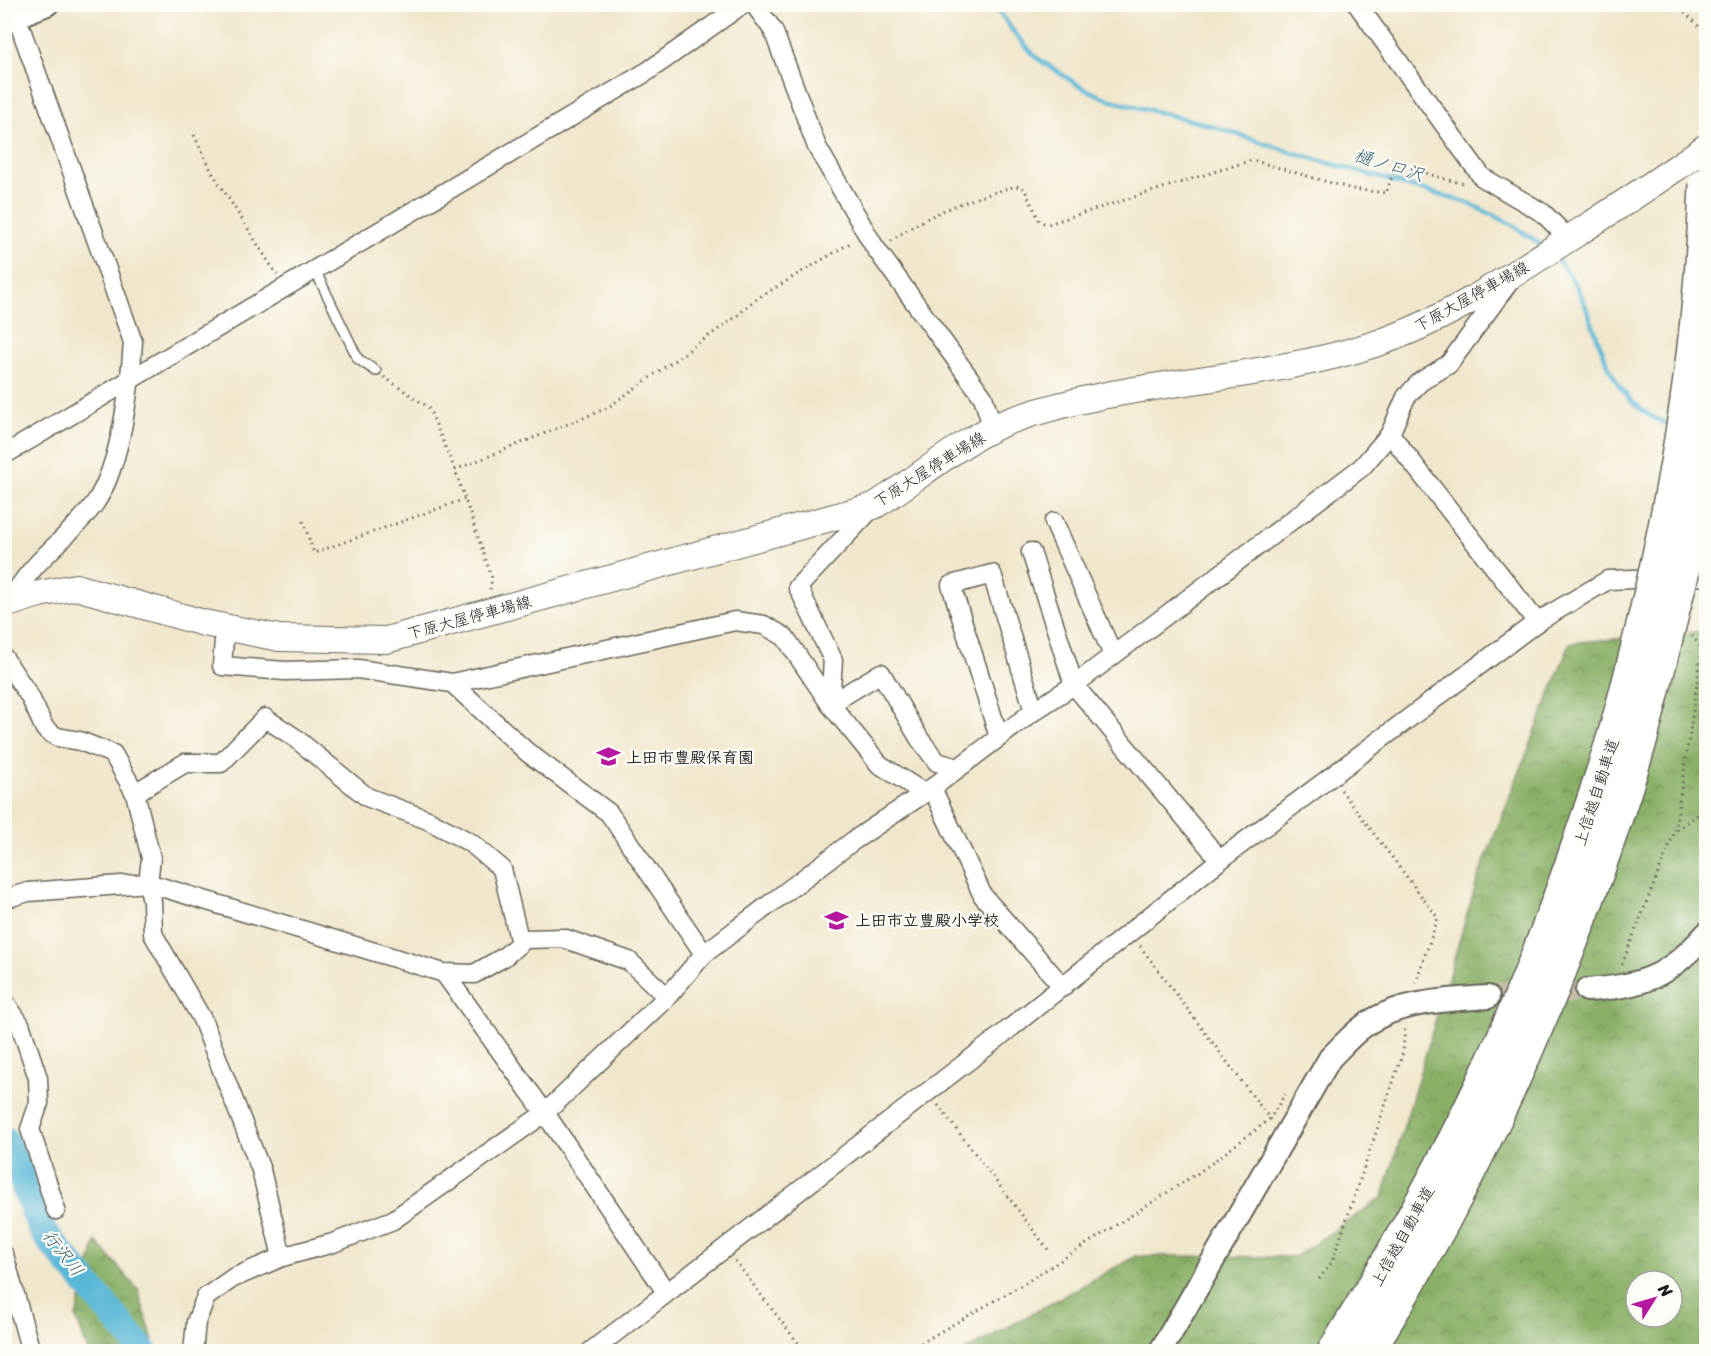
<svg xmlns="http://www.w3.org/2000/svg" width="1711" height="1356" viewBox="0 0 1711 1356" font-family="Sriracha,'Klee One',sans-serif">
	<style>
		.forest { fill: url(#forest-crowns); stroke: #536641; stroke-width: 1.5; fill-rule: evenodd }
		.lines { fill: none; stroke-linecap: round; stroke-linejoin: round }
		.stream { stroke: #59b7d7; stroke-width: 4.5 }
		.river { stroke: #59b7d7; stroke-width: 28 }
		.tertiary-tunnel { stroke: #c6bea8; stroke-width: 22; stroke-dasharray: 22 11; stroke-linecap: butt }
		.service-casing { stroke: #666359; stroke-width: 12 }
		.minor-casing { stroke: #666359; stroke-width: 21 }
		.tertiary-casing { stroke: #666359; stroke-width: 26 }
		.secondary-casing { stroke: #666359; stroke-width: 28 }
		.motorway-casing { stroke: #666359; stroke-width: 36 }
		.path { stroke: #666359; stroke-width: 3; stroke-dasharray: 1.5 4.5; stroke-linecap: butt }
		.service { stroke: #fff; stroke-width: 9 }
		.minor { stroke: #fff; stroke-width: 18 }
		.tertiary { stroke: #fff; stroke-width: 22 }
		.secondary { stroke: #fff; stroke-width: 26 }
		.motorway { stroke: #fff; stroke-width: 33 }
		.motorway-bridge-casing { stroke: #666359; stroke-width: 36; stroke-linecap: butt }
		.motorway-bridge { stroke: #fff; stroke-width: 33 }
		.labels { text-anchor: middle; stroke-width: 4.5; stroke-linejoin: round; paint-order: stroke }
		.street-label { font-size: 16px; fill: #1c1c1c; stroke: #fdfcf7 }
		.poi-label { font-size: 16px; font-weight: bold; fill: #1c1c1c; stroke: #fdfcf7; text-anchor: start }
		.water-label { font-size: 18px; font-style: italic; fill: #376270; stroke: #fdfcf7 }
	</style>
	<defs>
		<pattern id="forest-crowns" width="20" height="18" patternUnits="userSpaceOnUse" patternTransform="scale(1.5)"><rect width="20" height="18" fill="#8ab066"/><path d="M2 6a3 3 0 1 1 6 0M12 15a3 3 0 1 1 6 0" fill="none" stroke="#708e53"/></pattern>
	</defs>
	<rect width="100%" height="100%" fill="#fdfcf7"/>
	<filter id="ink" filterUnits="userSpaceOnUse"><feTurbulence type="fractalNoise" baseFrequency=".0167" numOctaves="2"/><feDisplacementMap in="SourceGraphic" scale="12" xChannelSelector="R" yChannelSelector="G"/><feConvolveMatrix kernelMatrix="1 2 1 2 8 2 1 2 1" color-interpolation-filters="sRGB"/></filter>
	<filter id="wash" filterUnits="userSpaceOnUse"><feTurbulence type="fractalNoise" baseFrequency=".008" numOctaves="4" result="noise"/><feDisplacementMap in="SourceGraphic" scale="24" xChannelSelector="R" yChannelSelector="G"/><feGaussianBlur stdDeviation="1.35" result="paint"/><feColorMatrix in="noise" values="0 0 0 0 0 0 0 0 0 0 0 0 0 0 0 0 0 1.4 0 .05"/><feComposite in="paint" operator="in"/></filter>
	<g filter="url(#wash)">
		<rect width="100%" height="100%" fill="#f0e6cb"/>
		<!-- forest -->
		<g class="forest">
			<path d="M 1706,631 L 1706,1351 L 963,1352 L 1136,1256 L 1295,1257 L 1383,1197 L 1478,878 L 1570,643 ZM 1636,1281 L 1672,1281 L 1672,1317 L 1636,1317 Z"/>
			<path d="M 96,1241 L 138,1290 L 156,1351 L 88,1351 L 76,1317 Z"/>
		</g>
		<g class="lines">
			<!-- stream -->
			<g class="stream">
				<path d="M 994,4 L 1015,34 L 1037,58 L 1081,87 L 1110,100 L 1209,125 L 1294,153 L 1468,203 L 1511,224 L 1543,246"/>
				<path d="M 1555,258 C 1607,308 1589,396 1670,425"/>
			</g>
			<!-- river -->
			<path class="river" d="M 4,1140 C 23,1170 28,1203 44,1233 L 144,1352"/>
		</g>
	</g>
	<g filter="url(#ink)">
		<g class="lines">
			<!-- tertiary-tunnel -->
			<path class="tertiary-tunnel" d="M 1488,997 L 1587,990"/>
			<defs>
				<path id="service" d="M 314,268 L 358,359 L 376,371"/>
				<g id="minor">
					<path d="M 754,4 L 773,30 L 817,147 L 874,246 L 983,397 L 993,429"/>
					<path d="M 1357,4 L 1482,177 L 1543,213 L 1569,239"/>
					<path d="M 1390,434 L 1537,622"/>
					<path d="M 4,455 L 648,71 L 743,4"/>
					<path d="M 1054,522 L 1113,655"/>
					<path d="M 1031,552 L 1074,685 L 1220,860"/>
					<path d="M 11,601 C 30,561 70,538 95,503 C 121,465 130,387 133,342 L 12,4"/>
					<path d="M 229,627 L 224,639 L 222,666 L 285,671 L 358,669 L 452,683 L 527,752 L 609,813 L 704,954"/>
					<path d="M 4,658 L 30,697 L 45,729 L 57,737 L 80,741 L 113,754 L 135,793"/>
					<path d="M 452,683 L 735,621 L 764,625 L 785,637 L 830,704 L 879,764 L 924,793"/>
					<path d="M 830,704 L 833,660 L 798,587 L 873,507"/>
					<path d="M 830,704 L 881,673 L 919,738 L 937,762 L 958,768"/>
					<path d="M 999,737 L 951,585 L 992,574 L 1034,711"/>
					<path d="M 932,788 L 983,896 L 1063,987"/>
					<path d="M 4,899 L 28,892 L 148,883 L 444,973 L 474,974 L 504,957 L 525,939 L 563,938 L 629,961 L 667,997"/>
					<path d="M 444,973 L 545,1113 L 666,1292"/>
					<path d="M 4,1001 L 20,1024 L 38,1078 L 39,1103 L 30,1129 L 56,1210"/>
					<path d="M 4,1255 L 31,1352"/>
					<path d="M 282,1257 L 261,1170 L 202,1019 L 153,934 L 152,901 L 148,883 L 151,858 L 135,793 L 185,763 L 221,763 L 265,718 L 294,737 L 367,797 L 428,820 L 471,843 L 502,869 L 520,943"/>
					<path d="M 193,1352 L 196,1322 L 206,1297 L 233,1278 L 282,1257 L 333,1243 L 393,1220 L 545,1113 L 667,997 L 704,954 L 853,841 L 932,788 L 1034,711 L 1074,685 L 1362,467 L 1390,434 L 1406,397 L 1420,382 L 1449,364 L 1512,278"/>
					<path d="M 590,1352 L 994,1041 L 1220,860 L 1537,622 L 1608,580 L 1706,576"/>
				</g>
				<g id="tertiary">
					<path d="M 4,21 L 47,4"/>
					<path d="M 1587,990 C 1644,986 1668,977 1706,934"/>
					<path d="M 1160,1352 L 1330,1058 C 1340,1048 1349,1038 1360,1029 C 1394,1001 1446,1000 1488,997"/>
				</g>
				<path id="secondary" d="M 4,605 L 39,594 L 76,587 L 204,623 L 279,638 L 386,640 L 874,506 C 917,480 966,436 1012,420 C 1130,378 1259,383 1378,343 C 1446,320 1508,278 1568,239 C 1615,209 1661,179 1706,147"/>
				<g id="motorway">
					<path d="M 1334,1352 C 1392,1258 1447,1162 1493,1061 C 1542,954 1581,843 1616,730"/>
					<path d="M 1367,1352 C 1487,1160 1576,955 1641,738"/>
				</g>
			</defs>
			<!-- service casing -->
			<use href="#service" class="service-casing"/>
			<!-- minor casing -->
			<use href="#minor" class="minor-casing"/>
			<!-- tertiary casing -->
			<use href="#tertiary" class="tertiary-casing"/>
			<!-- secondary casing -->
			<use href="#secondary" class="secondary-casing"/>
			<!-- motorway casing -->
			<use href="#motorway" class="motorway-casing"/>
			<!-- path -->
			<g class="path">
				<path d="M 1676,4 L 1706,33"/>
				<path d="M 194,135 L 212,172 L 277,275"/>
				<path d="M 891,241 C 932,211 968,200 1016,186 L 1024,188 L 1040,222 L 1048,224 L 1252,160 L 1352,189 L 1386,193 L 1396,164 C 1420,169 1442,181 1466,183"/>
				<path d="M 384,377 L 428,407 L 431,413 L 455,470 L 492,578 L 490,590"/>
				<path d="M 455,470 L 607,408 L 737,316 L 753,301 L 852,242"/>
				<path d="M 303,521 L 314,553 L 465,499"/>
				<path d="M 1341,790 L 1438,918 L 1414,987"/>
				<path d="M 1677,830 L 1706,808"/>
				<path d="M 1140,946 L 1270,1119"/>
				<path d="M 1622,964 L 1675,831 L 1701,657 L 1700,646 L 1692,636"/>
				<path d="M 938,1105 L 1050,1252"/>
				<path d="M 735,1261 L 805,1352"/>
				<path d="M 1319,1279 L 1332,1262 L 1403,1053 L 1405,1026"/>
				<path d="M 905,1352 L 1022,1285 L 1201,1171 L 1270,1119 L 1285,1094"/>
			</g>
			<!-- service -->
			<use href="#service" class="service"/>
			<!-- minor -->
			<use href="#minor" class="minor"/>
			<!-- tertiary -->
			<use href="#tertiary" class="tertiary"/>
			<!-- secondary -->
			<use href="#secondary" class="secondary"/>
			<!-- motorway -->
			<use href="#motorway" class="motorway"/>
			<defs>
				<g id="motorway-bridge">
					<path d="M 1616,730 C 1665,552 1701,370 1706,184"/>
					<path d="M 1641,738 L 1682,574 L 1706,432"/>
				</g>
			</defs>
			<!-- motorway-bridge casing -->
			<use href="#motorway-bridge" class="motorway-bridge-casing"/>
			<!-- motorway-bridge -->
			<use href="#motorway-bridge" class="motorway-bridge"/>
		</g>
	</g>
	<!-- icons -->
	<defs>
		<symbol id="school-bare" viewBox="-9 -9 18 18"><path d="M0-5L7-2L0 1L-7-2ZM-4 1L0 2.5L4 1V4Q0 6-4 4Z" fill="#b5179e" stroke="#fdfcf7" stroke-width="2.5" paint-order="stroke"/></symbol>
	</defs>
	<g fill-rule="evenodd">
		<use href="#school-bare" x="592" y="740" width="33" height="33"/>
		<use href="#school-bare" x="820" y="904" width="33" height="33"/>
	</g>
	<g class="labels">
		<!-- street labels -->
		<g class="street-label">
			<text transform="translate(1471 296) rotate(-29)" y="6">下原大屋停車場線</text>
			<text transform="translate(929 469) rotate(-32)" y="6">下原大屋停車場線</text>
			<text transform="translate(469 617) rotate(-15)" y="6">下原大屋停車場線</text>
			<text transform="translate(1596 792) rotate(-72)" y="6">上信越自動車道</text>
			<text transform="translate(1402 1236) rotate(-61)" y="6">上信越自動車道</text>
		</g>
		<!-- poi labels -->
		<g class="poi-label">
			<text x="626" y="763">上田市豊殿保育園</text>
			<text x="855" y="926">上田市立豊殿小学校</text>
		</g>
		<!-- water labels -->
		<g class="water-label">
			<text transform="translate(1389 165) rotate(17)" y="6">樋ノ口沢</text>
			<text transform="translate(63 1253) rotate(52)" y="6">行沢川</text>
		</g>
	</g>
	<!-- margin -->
	<rect width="1711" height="1356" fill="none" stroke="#fdfcf7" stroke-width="24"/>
	<!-- north arrow -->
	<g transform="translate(1654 1299) rotate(53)"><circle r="28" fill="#fdfcf7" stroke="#a3a29f" stroke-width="1.5"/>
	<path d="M0-4.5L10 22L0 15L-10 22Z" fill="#b5179e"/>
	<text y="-9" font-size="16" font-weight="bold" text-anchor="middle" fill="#1c1c1c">N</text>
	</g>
</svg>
